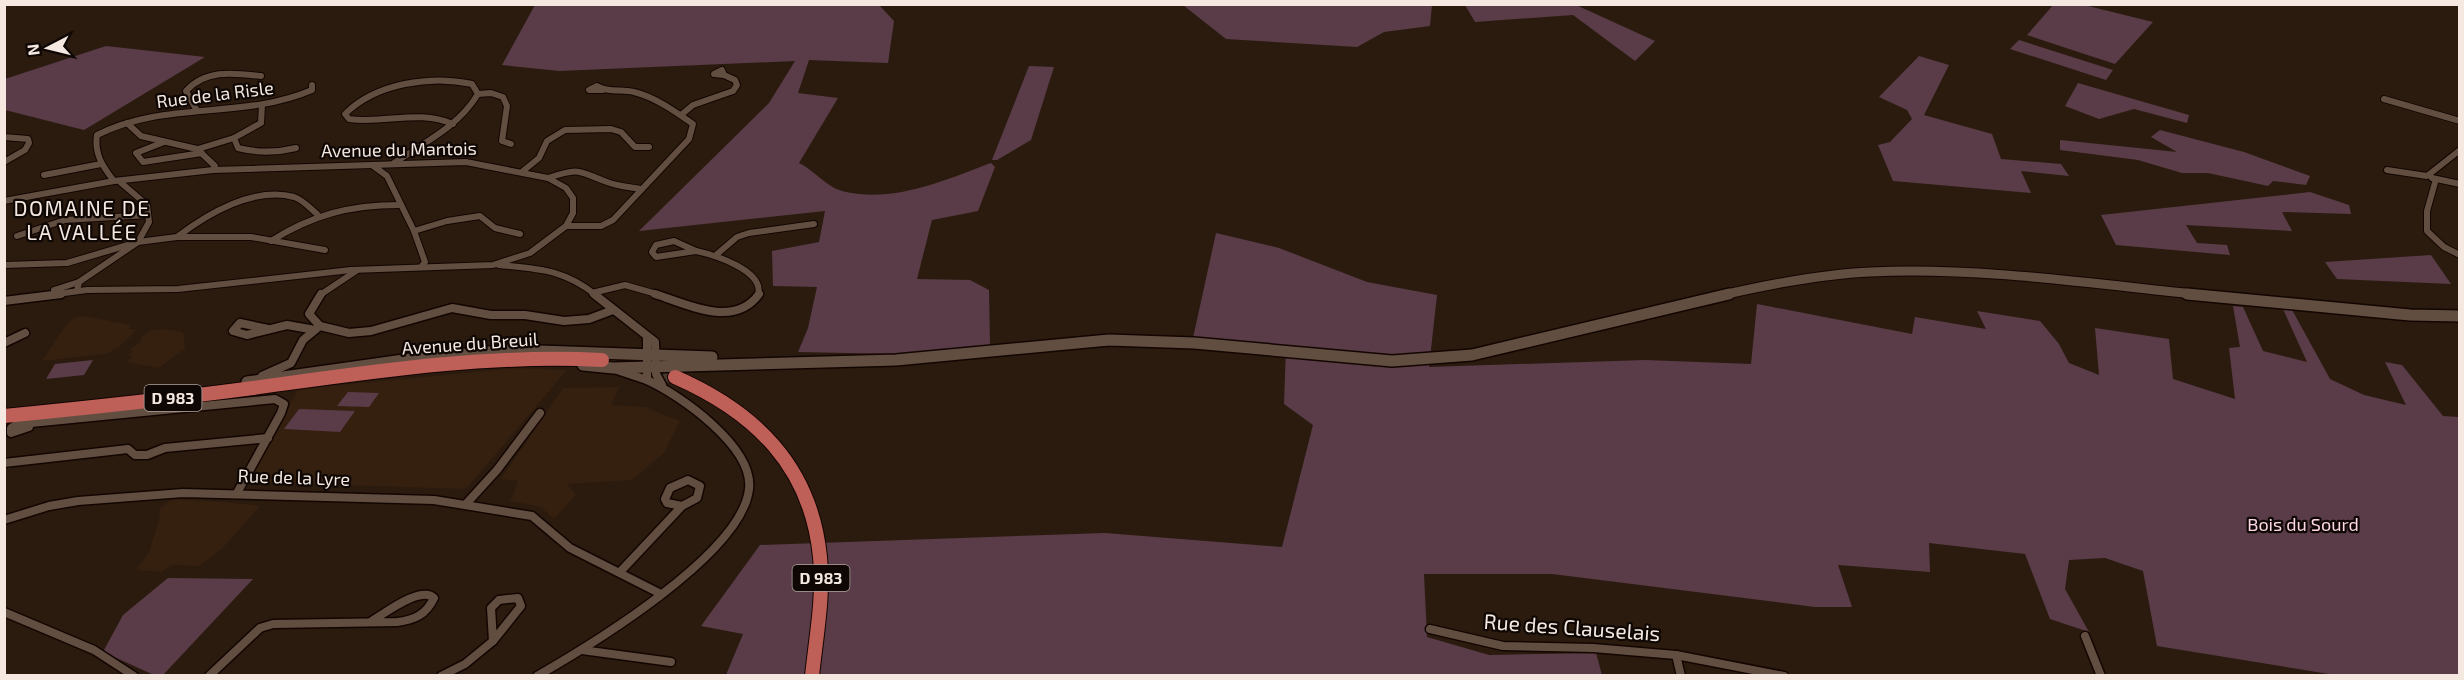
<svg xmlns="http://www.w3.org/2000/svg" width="2464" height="680" viewBox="0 0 2464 680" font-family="'Exo 2',sans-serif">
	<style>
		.built { fill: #351f0f }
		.green { fill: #593c48 }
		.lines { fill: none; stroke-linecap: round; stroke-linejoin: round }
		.primary-tunnel { stroke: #493a2e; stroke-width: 14; stroke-dasharray: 14 7; stroke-linecap: butt }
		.minor-far1-casing { stroke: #130500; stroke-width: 8 }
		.minor-casing { stroke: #130500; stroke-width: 11 }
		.secondary-far1-casing { stroke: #130500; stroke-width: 11 }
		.secondary-casing { stroke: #130500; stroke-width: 14 }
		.primary-casing { stroke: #130500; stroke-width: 16 }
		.minor-far1 { stroke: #614e41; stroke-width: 6 }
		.minor { stroke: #614e41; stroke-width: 8 }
		.secondary-far1 { stroke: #614e41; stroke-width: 9 }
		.secondary { stroke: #614e41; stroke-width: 11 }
		.primary { stroke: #be5f58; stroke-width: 14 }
		.labels { text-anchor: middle; stroke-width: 4.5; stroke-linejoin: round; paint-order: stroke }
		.shield { fill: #0e0704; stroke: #afa49f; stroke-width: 1.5 }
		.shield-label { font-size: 16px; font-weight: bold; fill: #f4e8e1 }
		.street-label { font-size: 18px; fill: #f4e8e1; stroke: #0e0704 }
		.park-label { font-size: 18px; fill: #fed7e7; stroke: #0e0704 }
		.quarter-label { font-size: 21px; letter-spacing: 1.5px; fill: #f4e8e1; stroke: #0e0704 }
		.near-street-label { font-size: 21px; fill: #f4e8e1; stroke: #0e0704 }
	</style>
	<rect width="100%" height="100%" fill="#2b1b0f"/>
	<!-- built -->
	<g class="built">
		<path d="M 84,316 L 131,325 L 128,328 L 137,330 L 119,347 L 106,354 L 42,361 L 66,325 L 75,317 Z"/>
		<path d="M 166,329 L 183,332 L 185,348 L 159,368 L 126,362 L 132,357 L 128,355 L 133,351 L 129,350 L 141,341 L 141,337 L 151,330 Z"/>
		<path d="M 519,368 L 567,370 L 466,489 L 248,482 L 298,389 Z"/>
		<path d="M 619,387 L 611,405 L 645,407 L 680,421 L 664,453 L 632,480 L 567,484 L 576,495 L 554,519 L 541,507 L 510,501 L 518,481 L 501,479 L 563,388 Z"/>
		<path d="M 172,499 L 226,502 L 260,506 L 222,549 L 199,566 L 172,565 L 161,572 L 136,570 L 149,552 L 159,520 L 160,508 Z"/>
	</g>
	<!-- green -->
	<g class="green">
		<path d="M 2054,4 L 2084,5 L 2153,22 L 2115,64 L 2027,35 Z"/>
		<path d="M 535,5 L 879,5 L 894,21 L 888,63 L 809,60 L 798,93 L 838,98 L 799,163 C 814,170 825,186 842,191 C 893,204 945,180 991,163 L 995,167 L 978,211 L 932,220 L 917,279 L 970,280 L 989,290 L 990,345 L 897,354 L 798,352 L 808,328 L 817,287 L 773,286 L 772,251 L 819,242 L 825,211 L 639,231 L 769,103 L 795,61 L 559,71 L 502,65 Z"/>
		<path d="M 1183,5 L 1432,5 L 1430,26 L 1384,32 L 1357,47 L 1226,39 Z"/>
		<path d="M 1465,5 L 1576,5 L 1655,41 L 1635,61 L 1573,15 L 1475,22 Z"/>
		<path d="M 2019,40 L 2113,70 L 2106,80 L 2010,49 Z"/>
		<path d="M 106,46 L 205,57 L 84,130 L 5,110 L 5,79 Z"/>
		<path d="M 1919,56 L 1949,65 L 1924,115 L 1992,134 L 2001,159 L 2061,164 L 2069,176 L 2021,171 L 2031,193 L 1893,181 L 1878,145 L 1890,142 L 1912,119 L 1907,110 L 1879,97 Z"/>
		<path d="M 1029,66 L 1054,67 L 1031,140 L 997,160 L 992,160 Z"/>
		<path d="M 2078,83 L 2189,115 L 2187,123 L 2134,109 L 2099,119 L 2065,106 Z"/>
		<path d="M 2160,130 L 2244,152 L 2310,176 L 2306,185 L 2273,181 L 2268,186 L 2208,173 L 2182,173 L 2138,160 L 2060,150 L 2060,140 L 2177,152 L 2151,137 Z"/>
		<path d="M 2310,192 L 2349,205 L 2351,214 L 2282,212 L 2292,231 L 2186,225 L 2197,243 L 2227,245 L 2230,255 L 2116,245 L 2101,215 Z"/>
		<path d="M 1216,233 L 1279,248 L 1367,282 L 1437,295 L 1429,367 L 1645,360 L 1751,364 L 1757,304 L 1912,334 L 1915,317 L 1986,329 L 1977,311 L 2040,321 L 2059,344 L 2069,363 L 2099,375 L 2095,328 L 2169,339 L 2173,379 L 2235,399 L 2229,348 L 2240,347 L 2233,306 L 2243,307 L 2263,351 L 2307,362 L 2283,309 L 2291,308 L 2330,379 L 2364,395 L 2406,405 L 2385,362 L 2402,365 L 2443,416 L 2459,417 L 2459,675 L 2335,675 L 2157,646 L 2143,571 L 2105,558 L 2069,560 L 2065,589 L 2089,632 L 2050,619 L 2025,554 L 1929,543 L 1930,572 L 1838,565 L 1852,607 L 1815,607 L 1552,574 L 1424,574 L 1427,637 L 1489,655 L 1596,653 L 1602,675 L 726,675 L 743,634 L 701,626 L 760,545 L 1105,533 L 1282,547 L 1313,425 L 1284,404 L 1286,348 L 1193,338 Z"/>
		<path d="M 2431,255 L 2451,284 L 2337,279 L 2325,262 Z"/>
		<path d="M 93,360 L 84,375 L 46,379 L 55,364 Z"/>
		<path d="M 348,392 L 379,393 L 369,407 L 337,406 Z"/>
		<path d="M 299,409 L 355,411 L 340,432 L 284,429 Z"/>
		<path d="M 168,578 L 253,579 L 163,675 L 154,675 L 103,652 L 123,615 Z"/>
	</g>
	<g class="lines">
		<!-- primary-tunnel -->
		<path class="primary-tunnel" d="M 602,360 L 675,377"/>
		<defs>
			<g id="minor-far1">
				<path d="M 722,70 L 724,75 L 714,74 Z"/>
				<path d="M 478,94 L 491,93 L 503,97 L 507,106 L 502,141 L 511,144"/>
				<path d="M 2384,99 L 2460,121"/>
				<path d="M 196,109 L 186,91 C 206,69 233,73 261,76"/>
				<path d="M 681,115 L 693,105 L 733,91 L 737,85 L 735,80 L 724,75"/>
				<path d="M 127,123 L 141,136 L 197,149 L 215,166 L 213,170"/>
				<path d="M 4,137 L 28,139 L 29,143 L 25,150 L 4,162"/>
				<path d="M 234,138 L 238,148 C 258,153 276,153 296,148"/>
				<path d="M 164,142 L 136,153 L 143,162 L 202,153"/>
				<path d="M 198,149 L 234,138 L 261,123 L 262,105"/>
				<path d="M 394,163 C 425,142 458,127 478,94 L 472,84 C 431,75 376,83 345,114 L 349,119 C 385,124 419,109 453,124"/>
				<path d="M 372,165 L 387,176 L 414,231 L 425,262 L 421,267"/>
				<path d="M 2387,170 L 2427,176 L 2460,150"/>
				<path d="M 523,171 L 539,158 L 547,141 L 565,130 L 611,129 L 621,132 L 635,147 L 649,147"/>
				<path d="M 44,175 L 101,164"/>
				<path d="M 548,178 C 581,167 577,171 607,182 C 617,186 629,187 640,189"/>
				<path d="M 2432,178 L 2460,184"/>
				<path d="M 2436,179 L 2427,211 L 2427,231 L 2444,247 L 2460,255"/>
				<path d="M 114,181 C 103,167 94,154 97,135 C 166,100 242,120 312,90 L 312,85"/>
				<path d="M 4,201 L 114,181 L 213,170 L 466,162 L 548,178 L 566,188 L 573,198 L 573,213 L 566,226 L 530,253 L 493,265 L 351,270 L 178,289 L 87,290 L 49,295"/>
				<path d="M 566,226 L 601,226 L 613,220 L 689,139 L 693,124 C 676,112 655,97 634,92 C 621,89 609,93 597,86 L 589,90 L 603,90"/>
				<path d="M 414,231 L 447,221 L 480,216 L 495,228 L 520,234"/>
				<path d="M 17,236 L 65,220 L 148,215"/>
				<path d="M 177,237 C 207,214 254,186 294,197 C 303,200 310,208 317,214"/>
				<path d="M 271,241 C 312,215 350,205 399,205"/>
				<path d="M 674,241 L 696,251 L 656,257 L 652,252 L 656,245 Z"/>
				<path d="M 696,251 C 715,255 765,271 758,295"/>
				<path d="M 716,255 L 737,237 L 749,233 L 814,224"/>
				<path d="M 4,265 L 67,263 L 138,242 L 177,237 L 251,237 L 325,250"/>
				<path d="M 499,265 C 539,269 563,269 596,295"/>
				<path d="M 54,290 L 79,282"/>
				<path d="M 77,291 L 79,282 L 138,242 L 149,222 L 147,205 L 119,181"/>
				<path d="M 592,293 L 625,285 L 660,295"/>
				<path d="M 320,295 L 356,271"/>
			</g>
			<g id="minor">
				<path d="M 321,294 L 309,314 L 320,326 L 349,333 L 371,331 L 452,308 L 491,315 L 525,315 L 564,321 L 589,319 L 613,310"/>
				<path d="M 594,294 L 655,342 L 656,374 L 662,385"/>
				<path d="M 655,294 C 687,304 734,329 759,294"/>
				<path d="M 4,301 L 61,294"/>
				<path d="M 268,329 L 240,323 L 233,331 L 247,335 L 287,325 L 315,330 L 320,326"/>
				<path d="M 4,343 L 25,333"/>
				<path d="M 617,370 L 647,380"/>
				<path d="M 262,376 L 291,363 L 303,340 L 315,330"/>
				<path d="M 22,421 L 30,421 L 29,427 L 11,433 L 11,428 Z"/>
				<path d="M 31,423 L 275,399 L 284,404 L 281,413 L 237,493"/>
				<path d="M 4,463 L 128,449 L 135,455 L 147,455 L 165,448 L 268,438"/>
				<path d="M 688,480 L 700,486 L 697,498 L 682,506 L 667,503 L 665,499 L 670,488 Z"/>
				<path d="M 466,504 L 497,470 L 540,413"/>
				<path d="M 4,520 L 49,506 L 78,501 L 183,493 L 434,500 L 532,516 L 570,548 L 659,593"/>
				<path d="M 620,572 L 682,506"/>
				<path d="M 518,598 L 521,606 L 493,641 L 491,608 L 499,600 Z"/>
				<path d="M 4,612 L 94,650 L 134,676"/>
				<path d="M 1430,629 L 1503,646 L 1593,648 L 1676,655 L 1784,676"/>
				<path d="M 2085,636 L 2101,676"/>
				<path d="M 582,650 L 671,662"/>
				<path d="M 1676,655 L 1681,676"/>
				<path d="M 209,676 L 260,628 L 273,624 L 397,622 C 414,620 426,615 434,598 C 421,585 384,614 370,622"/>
				<path d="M 441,676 L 465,664 L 493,641"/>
				<path d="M 537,676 C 591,645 742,554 749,489 C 754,447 680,395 647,380 L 647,338"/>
			</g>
			<path id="secondary-far1" d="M 1723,295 C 1771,284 1822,274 1871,272 C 1982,267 2093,284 2203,295"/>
			<g id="secondary">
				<path d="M 2187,294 L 2410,315 L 2460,316"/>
				<path d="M 583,365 L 613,368 L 896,360 L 1109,340 L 1194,343 L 1392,361 L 1472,355 L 1729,294"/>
				<path d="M 247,382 L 411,359 L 511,350 L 712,357"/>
			</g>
			<g id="primary">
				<path d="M 675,377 C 755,412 811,466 820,557 C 824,596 816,637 812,676"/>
				<path d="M 4,416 C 87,408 170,399 253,388 C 370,372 484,354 602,360"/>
			</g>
		</defs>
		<!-- minor-far1 casing -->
		<use href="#minor-far1" class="minor-far1-casing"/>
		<!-- minor casing -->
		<use href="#minor" class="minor-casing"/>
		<!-- secondary-far1 casing -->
		<use href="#secondary-far1" class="secondary-far1-casing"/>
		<!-- secondary casing -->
		<use href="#secondary" class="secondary-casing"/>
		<!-- primary casing -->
		<use href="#primary" class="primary-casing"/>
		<!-- minor-far1 -->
		<use href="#minor-far1" class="minor-far1"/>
		<!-- minor -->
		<use href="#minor" class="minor"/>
		<!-- secondary-far1 -->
		<use href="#secondary-far1" class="secondary-far1"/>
		<!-- secondary -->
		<use href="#secondary" class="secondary"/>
		<!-- primary -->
		<use href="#primary" class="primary"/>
	</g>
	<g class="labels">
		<!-- shield labels -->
		<g class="shield">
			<rect x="144.5" y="385" width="57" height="26" rx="4.5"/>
			<rect x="792.5" y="565" width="57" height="26" rx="4.5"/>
		</g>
		<g class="shield-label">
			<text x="173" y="404">D 983</text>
			<text x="821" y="584">D 983</text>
		</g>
		<!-- street labels -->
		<g class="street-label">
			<text transform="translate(215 95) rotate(-7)" y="6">Rue de la Risle</text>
			<text transform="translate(399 150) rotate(-1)" y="6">Avenue du Mantois</text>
			<text transform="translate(470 344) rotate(-4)" y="6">Avenue du Breuil</text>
			<text transform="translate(294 478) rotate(2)" y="6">Rue de la Lyre</text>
		</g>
		<!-- park labels -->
		<g class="park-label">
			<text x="2303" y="531">Bois du Sourd</text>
		</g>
		<!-- quarter labels -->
		<g class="quarter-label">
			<text x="82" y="216">DOMAINE DE<tspan x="82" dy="24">LA VALLÉE</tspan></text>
		</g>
		<!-- near-street labels -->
		<g class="near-street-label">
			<text transform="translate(1572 628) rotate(4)" y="7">Rue des Clauselais</text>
		</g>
	</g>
	<!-- border -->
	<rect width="2464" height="680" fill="none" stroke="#f4e8e1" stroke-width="12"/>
	<!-- north arrow -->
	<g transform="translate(48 48) rotate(263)" stroke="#0e0704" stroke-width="4.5" paint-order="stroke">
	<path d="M0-4.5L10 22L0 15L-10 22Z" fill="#f4e8e1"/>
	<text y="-9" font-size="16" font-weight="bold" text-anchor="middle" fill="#f4e8e1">N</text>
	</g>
</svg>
